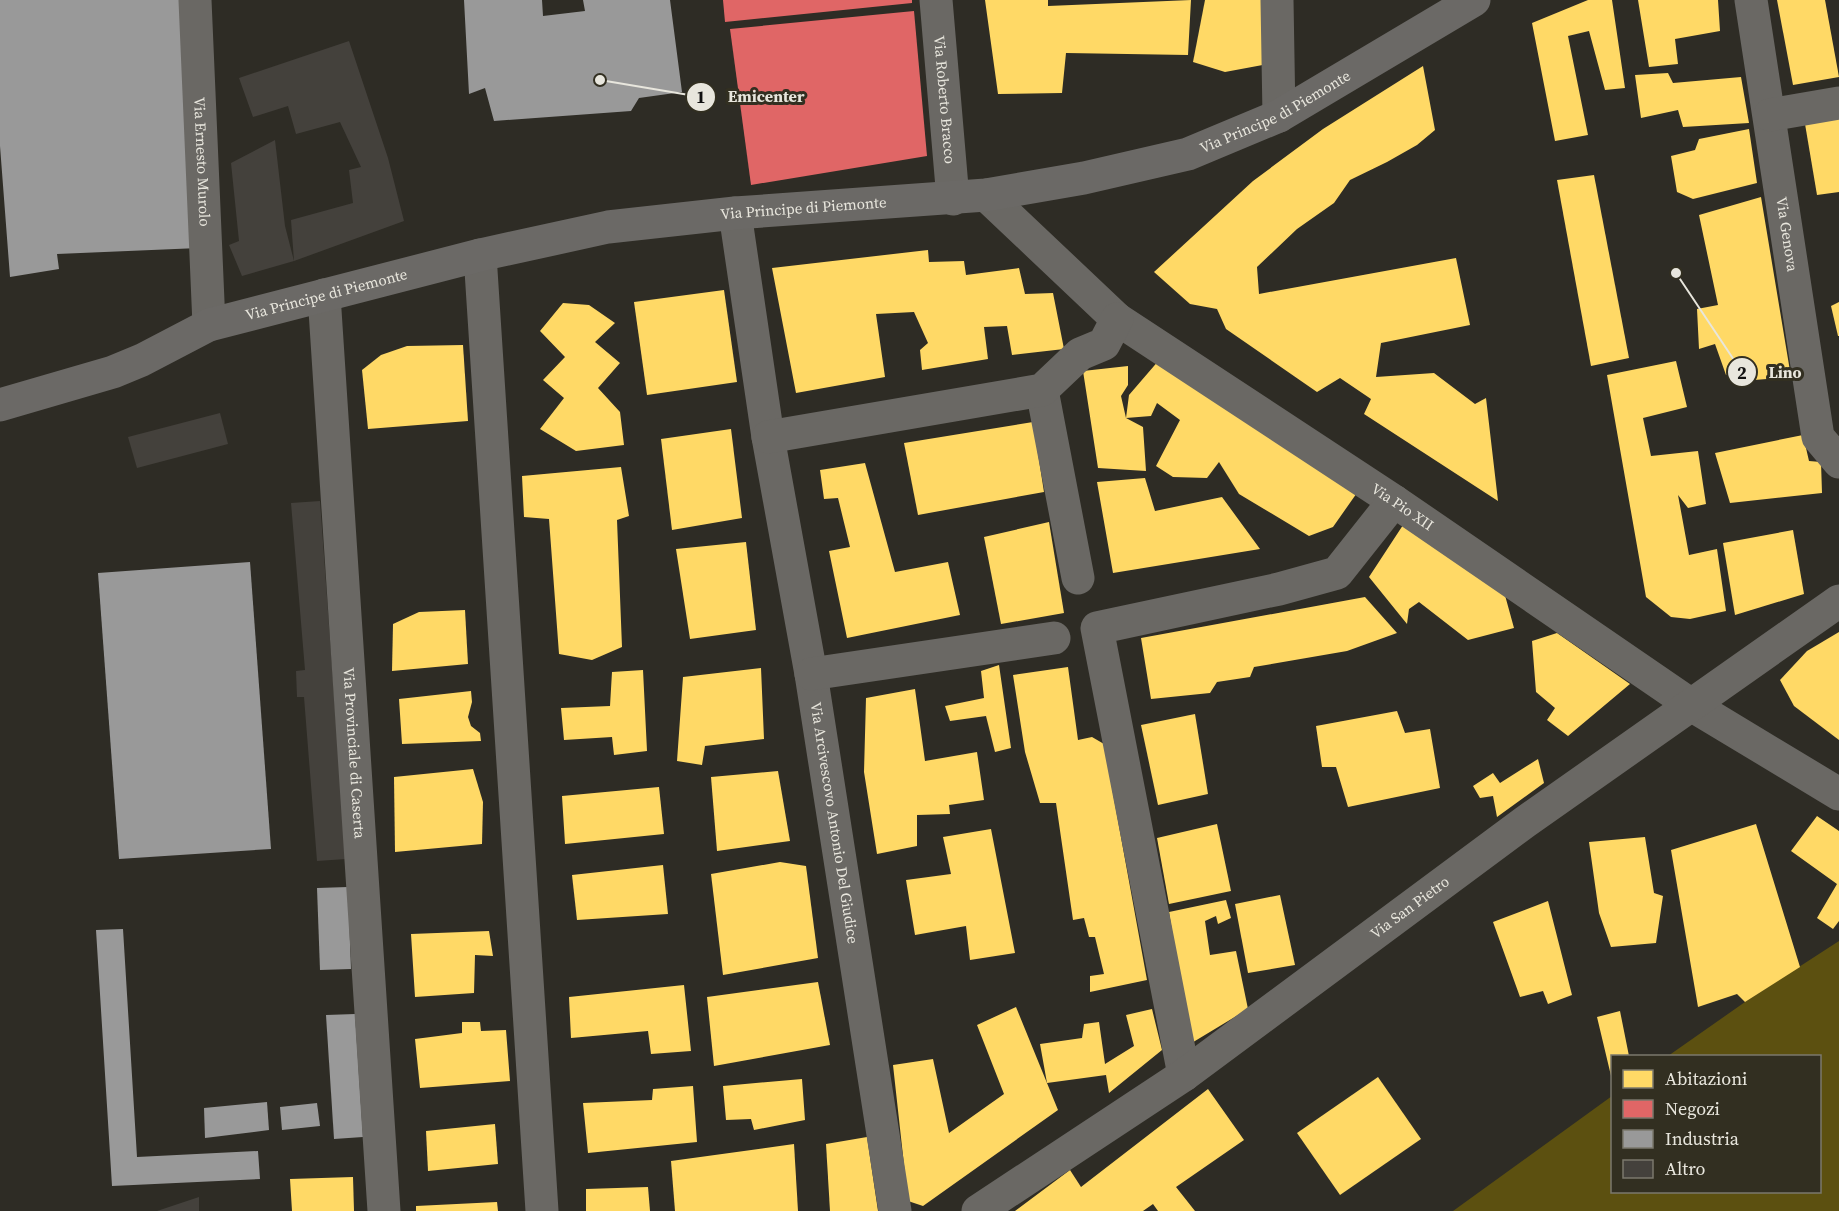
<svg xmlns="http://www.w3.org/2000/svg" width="1839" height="1211" viewBox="0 0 1839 1211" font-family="'Source Serif 4',serif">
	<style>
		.green { fill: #5c5010 }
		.homes { fill: #ffd966 }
		.shops { fill: #e06666 }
		.industry { fill: #999 }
		.building { fill: #44413c }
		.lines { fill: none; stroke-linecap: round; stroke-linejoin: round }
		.minor { stroke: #6a6864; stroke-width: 33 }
		.secondary { stroke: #6b6966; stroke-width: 33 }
		.labels { text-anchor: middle; stroke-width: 6; stroke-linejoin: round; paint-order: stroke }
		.street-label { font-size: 15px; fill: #e8e6dd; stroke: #322f21 }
		.leader { fill: none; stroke: #e8e6dd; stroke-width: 2 }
		.callout-dot { fill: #e8e6dd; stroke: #322f21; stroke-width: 2 }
		.mark-label { font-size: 18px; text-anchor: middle; font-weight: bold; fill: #111 }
		.callout-label { font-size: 16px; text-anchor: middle; font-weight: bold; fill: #e8e6dd; stroke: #322f21; stroke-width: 6; stroke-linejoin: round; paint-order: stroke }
	</style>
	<rect width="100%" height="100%" fill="#2e2c25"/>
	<!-- green -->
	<path class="green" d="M 1839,941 L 1839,1211 L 1453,1211 L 1612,1096 L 1612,1192 L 1820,1192 L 1820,1056 L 1668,1056 L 1745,1002 Z"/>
	<!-- homes -->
	<g class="homes">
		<path d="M 985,0 L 1048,0 L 1048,6 L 1191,0 L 1188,55 L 1066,53 L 1062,93 L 998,94 Z"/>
		<path d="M 1205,0 L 1266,0 L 1268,64 L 1225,72 L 1193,62 Z"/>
		<path d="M 1588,0 L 1612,0 L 1625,88 L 1605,90 L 1589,31 L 1568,36 L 1588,135 L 1555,141 L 1532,23 Z"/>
		<path d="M 1638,0 L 1718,0 L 1720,31 L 1675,39 L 1678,64 L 1649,67 Z"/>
		<path d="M 1777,0 L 1825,0 L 1839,77 L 1793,85 Z"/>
		<path d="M 1423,66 L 1435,130 L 1417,145 L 1387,162 L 1350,180 L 1334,203 L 1297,229 L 1257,267 L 1259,294 L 1456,258 L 1470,325 L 1381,343 L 1376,377 L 1434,373 L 1475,404 L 1486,398 L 1498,501 L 1364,414 L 1371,399 L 1340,378 L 1317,392 L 1226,329 L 1217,309 L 1190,304 L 1154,272 L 1253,181 L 1323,129 Z"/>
		<path d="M 1668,73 L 1673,83 L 1741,77 L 1749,123 L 1683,127 L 1678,110 L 1641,118 L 1635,75 Z"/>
		<path d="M 1839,111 L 1839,192 L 1817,195 L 1804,118 Z"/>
		<path d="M 1749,129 L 1757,183 L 1693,199 L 1677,192 L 1671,156 L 1695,150 L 1699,139 Z"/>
		<path d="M 1594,175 L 1629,358 L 1591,366 L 1557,180 Z"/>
		<path d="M 1761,197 L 1791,377 L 1754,380 L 1750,368 L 1726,375 L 1715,344 L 1699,349 L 1697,309 L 1718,305 L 1699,215 Z"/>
		<path d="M 928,250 L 929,262 L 964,261 L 966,275 L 1019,268 L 1025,294 L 1053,293 L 1064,349 L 1012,355 L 1007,326 L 984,327 L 988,359 L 922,370 L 920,350 L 928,343 L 914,312 L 876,314 L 885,377 L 796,393 L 772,268 Z"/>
		<path d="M 724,290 L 737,382 L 647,395 L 634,302 Z"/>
		<path d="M 1839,302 L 1839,336 L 1838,336 L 1831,306 Z"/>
		<path d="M 563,303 L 589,305 L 615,323 L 595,342 L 620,363 L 598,388 L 620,412 L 624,445 L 576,451 L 540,429 L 564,398 L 543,380 L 565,357 L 540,331 Z"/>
		<path d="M 463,345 L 468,421 L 368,429 L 362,370 L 381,355 L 407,346 Z"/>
		<path d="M 1160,359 L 1359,490 L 1333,527 L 1309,536 L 1239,494 L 1219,462 L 1207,478 L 1173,477 L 1156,466 L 1180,420 L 1157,403 L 1151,416 L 1126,418 L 1143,427 L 1146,471 L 1098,468 L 1083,371 L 1128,366 L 1128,385 L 1121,396 L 1126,418 L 1129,395 Z"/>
		<path d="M 1676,361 L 1687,407 L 1643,418 L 1651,456 L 1698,451 L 1706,504 L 1688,508 L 1678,495 L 1689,555 L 1717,549 L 1726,611 L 1690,619 L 1671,617 L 1646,597 L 1607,375 Z"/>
		<path d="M 1033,422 L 1044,492 L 918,515 L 904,443 Z"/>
		<path d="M 731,429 L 742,518 L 672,530 L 661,439 Z"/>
		<path d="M 1803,435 L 1809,461 L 1821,462 L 1822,493 L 1730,503 L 1715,453 Z"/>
		<path d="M 865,463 L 895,572 L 948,562 L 960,615 L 847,638 L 829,551 L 850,547 L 838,498 L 824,499 L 820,470 Z"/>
		<path d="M 621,467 L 629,516 L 617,520 L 622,647 L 592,660 L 559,654 L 549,519 L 524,517 L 522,476 Z"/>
		<path d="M 1145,478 L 1155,511 L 1222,497 L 1260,549 L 1113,573 L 1097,482 Z"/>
		<path d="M 1049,522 L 1064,613 L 1001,624 L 984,537 Z"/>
		<path d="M 1405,522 L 1503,588 L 1514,628 L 1468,640 L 1419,602 L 1409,609 L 1407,624 L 1369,577 Z"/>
		<path d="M 1793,530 L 1804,594 L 1735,615 L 1723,543 Z"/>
		<path d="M 746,542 L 756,630 L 690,639 L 676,549 Z"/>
		<path d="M 1365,597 L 1397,633 L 1347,651 L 1254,667 L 1250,677 L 1217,682 L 1210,693 L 1151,699 L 1141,638 Z"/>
		<path d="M 465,610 L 468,664 L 392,671 L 393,624 L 419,612 Z"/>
		<path d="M 1839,632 L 1839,740 L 1794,706 L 1780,680 L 1807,651 Z"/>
		<path d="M 1557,633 L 1630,684 L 1568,736 L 1547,720 L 1555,708 L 1536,692 L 1532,641 Z"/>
		<path d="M 999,665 L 1011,748 L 995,752 L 986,716 L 950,721 L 945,706 L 984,698 L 981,671 Z"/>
		<path d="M 1068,667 L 1078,740 L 1092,737 L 1104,744 L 1147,980 L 1090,992 L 1090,976 L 1104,974 L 1095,937 L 1089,937 L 1084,918 L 1073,920 L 1056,803 L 1040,803 L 1025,752 L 1013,675 Z"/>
		<path d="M 761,668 L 764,739 L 705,746 L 702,765 L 677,761 L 683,677 Z"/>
		<path d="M 643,670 L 647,751 L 614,755 L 612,737 L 564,740 L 561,708 L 610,706 L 612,672 Z"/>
		<path d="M 915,689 L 925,761 L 977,752 L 984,800 L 949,805 L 950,814 L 917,815 L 917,846 L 877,854 L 864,772 L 866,698 Z"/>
		<path d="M 471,691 L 472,702 L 468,717 L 471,726 L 480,733 L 481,741 L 402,744 L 399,699 Z"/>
		<path d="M 1397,711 L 1405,733 L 1430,729 L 1440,788 L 1348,807 L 1336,767 L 1322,767 L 1316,726 Z"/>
		<path d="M 1195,714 L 1208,794 L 1158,805 L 1141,725 Z"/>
		<path d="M 1538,759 L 1544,783 L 1497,817 L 1493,796 L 1480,798 L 1473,786 L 1493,773 L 1500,783 Z"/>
		<path d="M 473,769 L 483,802 L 482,844 L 395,852 L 394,777 Z"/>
		<path d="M 778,771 L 790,841 L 717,851 L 711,777 Z"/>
		<path d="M 659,787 L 664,834 L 565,844 L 562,796 Z"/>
		<path d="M 1817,816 L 1839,831 L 1839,921 L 1833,929 L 1817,918 L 1837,884 L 1791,851 Z"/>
		<path d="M 1217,824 L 1231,891 L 1169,904 L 1157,838 Z"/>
		<path d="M 1756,824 L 1800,967 L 1745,1002 L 1737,994 L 1698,1007 L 1671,850 Z"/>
		<path d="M 991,829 L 1015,953 L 970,960 L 966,926 L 915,935 L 906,880 L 951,874 L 943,837 Z"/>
		<path d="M 1645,837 L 1654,893 L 1663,896 L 1656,943 L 1611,947 L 1599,913 L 1589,842 Z"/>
		<path d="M 780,862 L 806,866 L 818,958 L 723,975 L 711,874 Z"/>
		<path d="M 663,865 L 668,914 L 577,920 L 572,875 Z"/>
		<path d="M 1280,895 L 1295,965 L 1248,973 L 1235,904 Z"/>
		<path d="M 1226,900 L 1231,918 L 1218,924 L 1216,916 L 1205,921 L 1210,955 L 1236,951 L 1248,1009 L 1190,1044 L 1169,912 Z"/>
		<path d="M 1548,901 L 1572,995 L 1548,1004 L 1543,991 L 1520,997 L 1493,922 Z"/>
		<path d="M 489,931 L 493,956 L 475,955 L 474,993 L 415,997 L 411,934 Z"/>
		<path d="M 818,982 L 830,1045 L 714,1066 L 707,997 Z"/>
		<path d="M 684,985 L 691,1051 L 651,1054 L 648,1031 L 571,1038 L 569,997 Z"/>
		<path d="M 1016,1007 L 1058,1110 L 923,1206 L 908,1201 L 893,1065 L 933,1059 L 949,1133 L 1004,1094 L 977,1025 Z"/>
		<path d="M 1152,1009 L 1162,1050 L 1109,1093 L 1106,1075 L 1047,1083 L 1040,1044 L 1082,1038 L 1084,1024 L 1099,1022 L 1105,1064 L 1134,1046 L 1126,1015 Z"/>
		<path d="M 1620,1011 L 1629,1056 L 1612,1056 L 1612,1080 L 1597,1017 Z"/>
		<path d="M 462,1022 L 480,1022 L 481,1031 L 506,1030 L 510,1081 L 420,1088 L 415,1039 L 462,1033 Z"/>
		<path d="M 1378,1077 L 1421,1139 L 1340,1195 L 1297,1133 Z"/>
		<path d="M 802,1079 L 805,1120 L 754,1130 L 751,1119 L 726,1120 L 723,1086 Z"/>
		<path d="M 693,1086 L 697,1142 L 588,1153 L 583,1103 L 652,1100 L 653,1089 Z"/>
		<path d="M 1208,1089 L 1244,1140 L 1176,1187 L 1195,1211 L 1158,1211 L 1153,1204 L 1143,1211 L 1015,1211 L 1070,1170 L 1081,1187 Z"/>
		<path d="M 495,1124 L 498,1164 L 428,1171 L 426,1131 Z"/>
		<path d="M 867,1137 L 878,1211 L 830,1211 L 826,1144 Z"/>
		<path d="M 794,1144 L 798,1211 L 675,1211 L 671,1161 Z"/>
		<path d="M 353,1177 L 354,1211 L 292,1211 L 290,1179 Z"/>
		<path d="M 648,1187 L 650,1211 L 586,1211 L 586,1189 Z"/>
		<path d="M 497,1202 L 498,1211 L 416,1211 L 416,1206 Z"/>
	</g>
	<!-- shops -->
	<g class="shops">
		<path d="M 723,0 L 912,0 L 912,3 L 725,22 Z"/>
		<path d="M 914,11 L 927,156 L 751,185 L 730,29 Z"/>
	</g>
	<!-- industry -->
	<g class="industry">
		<path d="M 0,0 L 185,0 L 199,248 L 57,254 L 59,269 L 10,277 L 0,146 Z"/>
		<path d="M 464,0 L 542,0 L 543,16 L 585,11 L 583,0 L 670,0 L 682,92 L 639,98 L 631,111 L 494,121 L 485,88 L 469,94 Z"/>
		<path d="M 250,562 L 271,849 L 119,859 L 98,573 Z"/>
		<path d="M 348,887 L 351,969 L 320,970 L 317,888 Z"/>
		<path d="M 123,929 L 137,1157 L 258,1151 L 260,1179 L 112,1186 L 96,930 Z"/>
		<path d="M 355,1014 L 363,1137 L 334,1139 L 326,1015 Z"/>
		<path d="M 267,1102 L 269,1130 L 205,1138 L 204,1108 Z"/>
		<path d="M 317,1103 L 320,1126 L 282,1130 L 280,1107 Z"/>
	</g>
	<!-- building -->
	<g class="building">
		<path d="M 349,41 L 388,158 L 404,221 L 294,261 L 291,220 L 353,203 L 349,170 L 361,167 L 340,122 L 296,134 L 288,106 L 253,117 L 239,78 Z"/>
		<path d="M 275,140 L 285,226 L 294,261 L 242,276 L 229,245 L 239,241 L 231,163 Z"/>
		<path d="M 220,413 L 228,444 L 137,468 L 128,437 Z"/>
		<path d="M 320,501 L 346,859 L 317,861 L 304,697 L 297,697 L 296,671 L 305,670 L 291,503 Z"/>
		<path d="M 199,1197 L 199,1211 L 157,1211 Z"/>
	</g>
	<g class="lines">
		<!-- minor -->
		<g class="minor">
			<path id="s1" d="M 195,0 L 209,325"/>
			<path id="s2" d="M 936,0 L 953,199"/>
			<path d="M 1277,0 L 1279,116"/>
			<path id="s3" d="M 1751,0 L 1818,437 L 1839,462"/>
			<path d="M 1770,115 L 1839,103"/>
			<path id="s4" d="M 986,195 L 1117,319 L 1394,501 L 1693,706 L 1839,794"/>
			<path id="s5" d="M 735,213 L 768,437 L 811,674 L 895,1211"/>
			<path d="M 480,255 L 542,1211"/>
			<path id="s6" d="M 324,295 L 384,1211"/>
			<path d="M 1042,390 L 1078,578"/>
			<path d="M 768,437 L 1042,390 L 1080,354 L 1104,344 L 1117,319"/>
			<path d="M 811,674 L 1054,638"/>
			<path d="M 1184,1075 L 1097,628 L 1279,589 L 1337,573 L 1394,501"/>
			<path id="s7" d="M 978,1211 L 1184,1075 L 1525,822 L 1839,601"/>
		</g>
		<!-- secondary -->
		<path class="secondary" id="s8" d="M 0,405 L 113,372 L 142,360 L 209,325 L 480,255 L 608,227 L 735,213 L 986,195 L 1084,178 L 1188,154 L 1279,116 L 1474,0"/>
	</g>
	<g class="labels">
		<!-- street labels -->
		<g class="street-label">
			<text dy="5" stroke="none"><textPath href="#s2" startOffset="100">Via Roberto Bracco</textPath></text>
			<text dy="5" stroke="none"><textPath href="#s8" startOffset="1318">Via Principe di Piemonte</textPath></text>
			<text dy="5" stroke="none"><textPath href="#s1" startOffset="162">Via Ernesto Murolo</textPath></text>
			<text dy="5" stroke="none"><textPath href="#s8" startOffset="832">Via Principe di Piemonte</textPath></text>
			<text dy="5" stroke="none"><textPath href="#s3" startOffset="237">Via Genova</textPath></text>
			<text dy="5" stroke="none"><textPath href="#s8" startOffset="346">Via Principe di Piemonte</textPath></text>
			<text dy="5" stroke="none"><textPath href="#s4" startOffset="522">Via Pio XII</textPath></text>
			<text dy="5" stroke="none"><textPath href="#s6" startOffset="459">Via Provinciale di Caserta</textPath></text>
			<text dy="5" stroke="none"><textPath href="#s5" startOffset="618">Via Arcivescovo Antonio Del Giudice</textPath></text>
			<text dy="5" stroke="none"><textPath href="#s7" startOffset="528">Via San Pietro</textPath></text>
		</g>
	</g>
	<!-- callouts -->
	<path class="leader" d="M600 80L701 97M1676 273L1742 372"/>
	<g class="callout-dot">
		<circle cx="600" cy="80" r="6"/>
		<circle cx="1676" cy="273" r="6"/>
		<circle cx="701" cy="97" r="15"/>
		<circle cx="1742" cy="372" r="15"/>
	</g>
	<g class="mark-label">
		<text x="701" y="103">1</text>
		<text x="1742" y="379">2</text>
	</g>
	<g class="callout-label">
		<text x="766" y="102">Emicenter</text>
		<text x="1785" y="378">Lino</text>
	</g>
	<!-- legend -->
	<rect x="1611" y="1055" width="210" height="138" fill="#322f21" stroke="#7b786c" stroke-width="1.5"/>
	<rect x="1623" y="1070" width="30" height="18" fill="#ffd966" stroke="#7b786c" stroke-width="1.5"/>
	<text x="1665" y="1085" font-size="18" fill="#e8e6dd">Abitazioni</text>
	<rect x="1623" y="1100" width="30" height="18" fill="#e06666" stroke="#7b786c" stroke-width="1.5"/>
	<text x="1665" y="1115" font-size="18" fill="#e8e6dd">Negozi</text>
	<rect x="1623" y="1130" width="30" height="18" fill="#999999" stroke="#7b786c" stroke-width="1.5"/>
	<text x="1665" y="1145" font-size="18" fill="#e8e6dd">Industria</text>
	<rect x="1623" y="1160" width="30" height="18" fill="#44413c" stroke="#7b786c" stroke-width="1.5"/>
	<text x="1665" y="1175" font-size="18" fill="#e8e6dd">Altro</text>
</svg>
